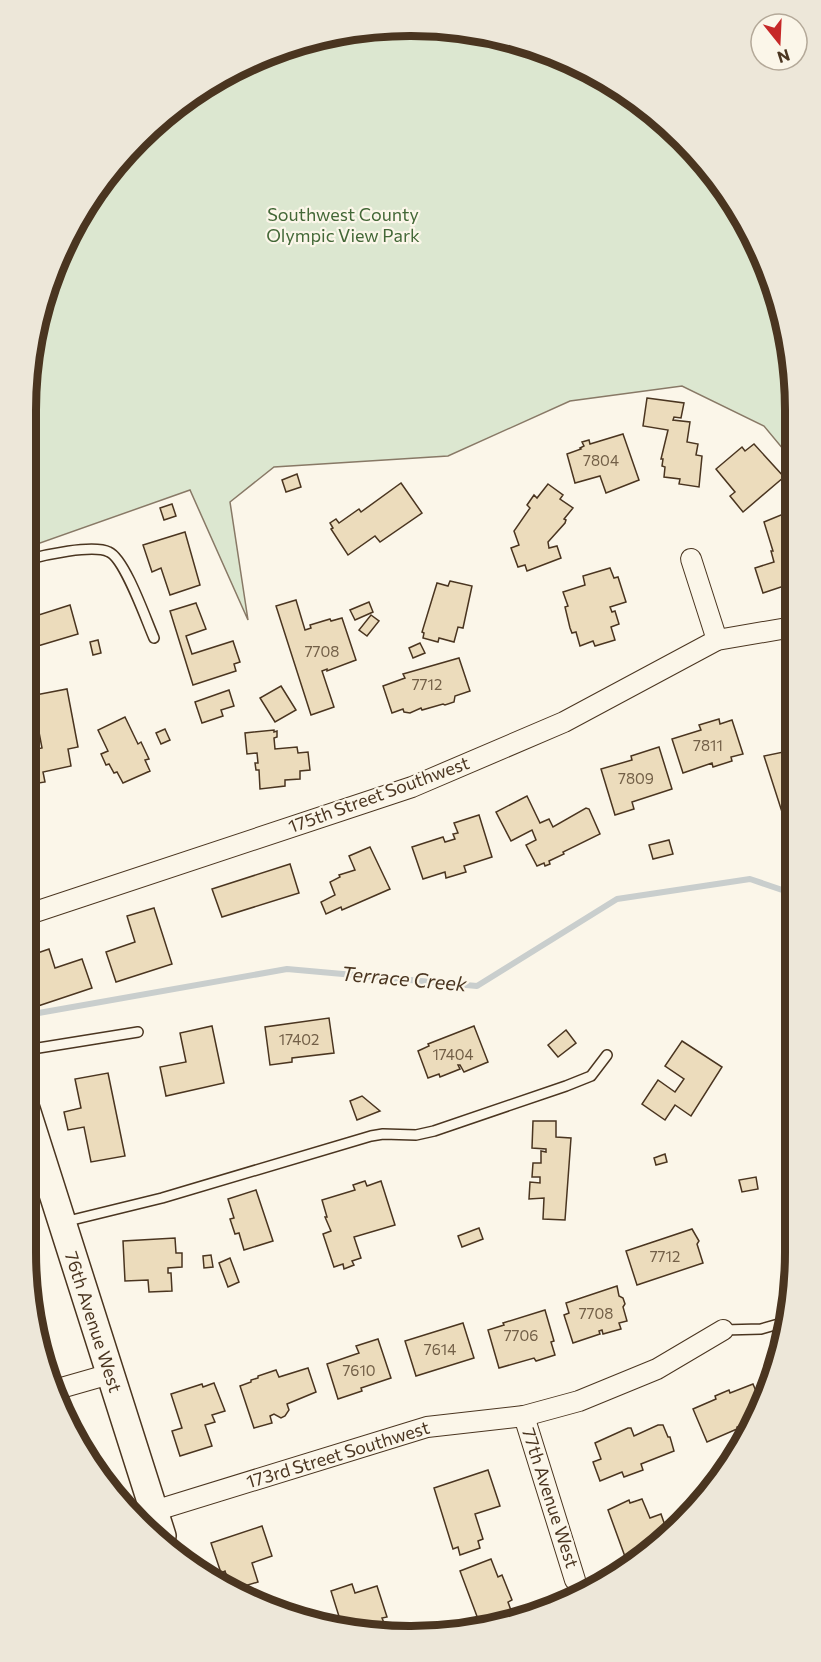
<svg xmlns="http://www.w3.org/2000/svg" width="821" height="1662" viewBox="0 0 821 1662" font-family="Commissioner,sans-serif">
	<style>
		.green { fill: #dce7d0; stroke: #887966; stroke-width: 1.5 }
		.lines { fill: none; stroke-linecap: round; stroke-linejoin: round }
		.stream { stroke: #c9cecd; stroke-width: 6 }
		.building { fill: #ecdcbc; stroke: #4a3520; stroke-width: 1.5 }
		.lane-casing { stroke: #4a3520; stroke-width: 12 }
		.street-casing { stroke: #4a3520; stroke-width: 22 }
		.secondary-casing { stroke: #4a3520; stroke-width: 30 }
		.lane { stroke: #fbf6e9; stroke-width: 9 }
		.street { stroke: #fbf6e9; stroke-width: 20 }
		.secondary { stroke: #fbf6e9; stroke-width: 27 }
		.labels { text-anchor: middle; stroke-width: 4.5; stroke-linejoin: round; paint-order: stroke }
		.number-label { font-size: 15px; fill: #725f47 }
		.park-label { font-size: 18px; fill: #436837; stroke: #fbf6e9 }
		.street-label { font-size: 18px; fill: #4a3520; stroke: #fbf6e9 }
		.water-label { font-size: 20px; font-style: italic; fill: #4a3520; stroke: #fbf6e9 }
		.rim { fill: none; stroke: #4a3520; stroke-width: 8 }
	</style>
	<rect width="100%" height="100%" fill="#fbf6e9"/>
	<!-- green -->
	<path class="green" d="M 435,26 L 580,65 L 664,121 L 730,196 L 775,286 L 792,361 L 793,461 L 764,426 L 682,386 L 570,401 L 448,456 L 274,467 L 230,502 L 248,620 L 190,490 L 26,548 L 26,386 L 65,241 L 156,121 L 286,46 Z"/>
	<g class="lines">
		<!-- stream -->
		<g class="stream">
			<path d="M 787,657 L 793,659"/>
			<path d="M 26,1013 L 33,1014 L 287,969 L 477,986 L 617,899 L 750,879 L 794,894"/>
		</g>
	</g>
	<!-- building -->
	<g class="building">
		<path d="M 647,398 L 684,403 L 681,418 L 674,417 L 673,420 L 690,422 L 687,442 L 698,444 L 696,455 L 702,456 L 699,487 L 679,484 L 680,479 L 664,477 L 665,467 L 662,466 L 663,459 L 661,459 L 668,430 L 643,426 Z"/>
		<path d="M 623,434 L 639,480 L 606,493 L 600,476 L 575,483 L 567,454 L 581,449 L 580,448 L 584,446 L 582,442 L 589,440 L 590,444 Z"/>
		<path d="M 754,444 L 784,477 L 743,512 L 730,496 L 735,492 L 716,469 L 742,447 L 745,451 Z"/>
		<path d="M 297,474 L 301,487 L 286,492 L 282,480 Z"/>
		<path d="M 401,483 L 422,513 L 380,542 L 375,536 L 348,555 L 331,529 L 333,528 L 330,523 L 336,519 L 339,523 L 359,509 L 361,512 Z"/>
		<path d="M 548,484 L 563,495 L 560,499 L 573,508 L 564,519 L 566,520 L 565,523 L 548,542 L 549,548 L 557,546 L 561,558 L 527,571 L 525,565 L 518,567 L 511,548 L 519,545 L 514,531 L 530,508 L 527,505 L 534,495 L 537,498 Z"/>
		<path d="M 172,504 L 176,516 L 164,520 L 160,508 Z"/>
		<path d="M 793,510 L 793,583 L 763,593 L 755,568 L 774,562 L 771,551 L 773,551 L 764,522 Z"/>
		<path d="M 185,532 L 200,585 L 170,595 L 161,568 L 152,572 L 143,545 Z"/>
		<path d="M 610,568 L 614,578 L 618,577 L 626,602 L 610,607 L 612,612 L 615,611 L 619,624 L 611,627 L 615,640 L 595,646 L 593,641 L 580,646 L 576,632 L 572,633 L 570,628 L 565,607 L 568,606 L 563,592 L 585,585 L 583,576 Z"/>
		<path d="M 450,581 L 472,586 L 463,628 L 458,627 L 454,642 L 439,638 L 438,642 L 423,638 L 424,633 L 422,632 L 437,583 L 448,586 Z"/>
		<path d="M 296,600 L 305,630 L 311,628 L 310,625 L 330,619 L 331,621 L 342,618 L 356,660 L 327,671 L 327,669 L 322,671 L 334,707 L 311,715 L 276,606 Z"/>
		<path d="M 369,602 L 373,612 L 355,620 L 350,610 Z"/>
		<path d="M 196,603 L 206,629 L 186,636 L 192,654 L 233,641 L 240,662 L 234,664 L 236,671 L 193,685 L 170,611 Z"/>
		<path d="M 70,605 L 78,634 L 31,648 L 30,644 L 26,646 L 26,619 Z"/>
		<path d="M 371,615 L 379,621 L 367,636 L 359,630 Z"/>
		<path d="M 98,640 L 101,653 L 93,655 L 90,642 Z"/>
		<path d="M 420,643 L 425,653 L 413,658 L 409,648 Z"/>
		<path d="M 459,658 L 470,691 L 455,696 L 454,702 L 445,705 L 443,704 L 422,710 L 421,708 L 410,713 L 404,712 L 403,709 L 392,713 L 383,686 L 405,678 L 403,674 Z"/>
		<path d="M 281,686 L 296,710 L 275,722 L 260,698 Z"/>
		<path d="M 67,689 L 78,747 L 68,749 L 71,766 L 43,772 L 45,782 L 26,785 L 26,754 L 38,752 L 37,749 L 42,748 L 38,727 L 33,726 L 32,717 L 36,716 L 30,696 Z"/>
		<path d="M 229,690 L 234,706 L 221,710 L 223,716 L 202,723 L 195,702 Z"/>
		<path d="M 125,717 L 138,744 L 141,742 L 149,759 L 145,760 L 150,771 L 123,783 L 117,772 L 114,773 L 109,764 L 106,765 L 101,754 L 108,751 L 98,730 Z"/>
		<path d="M 719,719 L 720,724 L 732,720 L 743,754 L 731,757 L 732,761 L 713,767 L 712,763 L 683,773 L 672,739 L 701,730 L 699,725 Z"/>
		<path d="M 165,729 L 170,740 L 161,744 L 156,733 Z"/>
		<path d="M 274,730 L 274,732 L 277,731 L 277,737 L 274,738 L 275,749 L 297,747 L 298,753 L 308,752 L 310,770 L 300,771 L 300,779 L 285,780 L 285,786 L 260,789 L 259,770 L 256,770 L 255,763 L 258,763 L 257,753 L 247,754 L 245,733 Z"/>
		<path d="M 659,747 L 672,789 L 632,802 L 634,809 L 615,815 L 601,769 L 632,760 L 631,756 Z"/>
		<path d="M 788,751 L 789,753 L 793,753 L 793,811 L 783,815 L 764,756 Z"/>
		<path d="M 527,796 L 540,823 L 549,819 L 553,827 L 586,808 L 589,809 L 600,834 L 563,852 L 564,854 L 549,861 L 550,864 L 545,866 L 544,863 L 537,866 L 526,845 L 536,840 L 532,830 L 511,841 L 496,812 Z"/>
		<path d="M 479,815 L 492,857 L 464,866 L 466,872 L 446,878 L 445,872 L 423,879 L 412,847 L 443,837 L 445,842 L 455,839 L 453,834 L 458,833 L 454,823 Z"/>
		<path d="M 669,840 L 673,854 L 653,859 L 649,845 Z"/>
		<path d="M 370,847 L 390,889 L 342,910 L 341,907 L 326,914 L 321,902 L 335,895 L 330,882 L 340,877 L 339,875 L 355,870 L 349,856 Z"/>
		<path d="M 290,864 L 299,893 L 222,917 L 212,889 Z"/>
		<path d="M 154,908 L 172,964 L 116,982 L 106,952 L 135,942 L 127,916 Z"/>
		<path d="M 49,949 L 55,968 L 82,959 L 92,988 L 38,1006 L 26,971 L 26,957 Z"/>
		<path d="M 329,1018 L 334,1053 L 292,1058 L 292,1062 L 270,1065 L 265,1027 Z"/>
		<path d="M 212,1026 L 224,1083 L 166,1096 L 160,1067 L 186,1062 L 180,1033 Z"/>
		<path d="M 474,1026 L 488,1062 L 464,1072 L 460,1065 L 458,1065 L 460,1069 L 440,1077 L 439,1074 L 428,1078 L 418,1051 L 429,1046 L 428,1044 Z"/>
		<path d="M 566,1030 L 576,1043 L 558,1057 L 548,1045 Z"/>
		<path d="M 682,1041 L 722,1067 L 691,1116 L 675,1105 L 665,1120 L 642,1104 L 658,1080 L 675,1092 L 684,1079 L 665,1066 Z"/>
		<path d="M 108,1073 L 125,1156 L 91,1162 L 84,1127 L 68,1130 L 64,1112 L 81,1108 L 75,1079 Z"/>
		<path d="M 362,1096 L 380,1111 L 357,1120 L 350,1101 Z"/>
		<path d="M 533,1121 L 556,1121 L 556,1137 L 571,1138 L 565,1220 L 543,1219 L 544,1198 L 529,1199 L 530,1182 L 540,1183 L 540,1177 L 532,1177 L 533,1163 L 541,1163 L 541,1151 L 546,1152 L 546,1149 L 532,1148 Z"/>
		<path d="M 665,1154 L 667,1162 L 656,1165 L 654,1158 Z"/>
		<path d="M 756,1177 L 758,1189 L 742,1192 L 739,1180 Z"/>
		<path d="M 365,1181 L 367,1186 L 381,1181 L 395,1225 L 354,1237 L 361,1258 L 352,1261 L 354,1265 L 344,1269 L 343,1264 L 334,1267 L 323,1234 L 331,1231 L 325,1217 L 327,1217 L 322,1200 L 355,1190 L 353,1185 Z"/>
		<path d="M 256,1190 L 273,1241 L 244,1250 L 239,1233 L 235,1234 L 230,1219 L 234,1218 L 228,1199 Z"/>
		<path d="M 479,1228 L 483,1239 L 462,1247 L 458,1236 Z"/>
		<path d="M 692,1229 L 699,1241 L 697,1244 L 703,1263 L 637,1285 L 626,1251 Z"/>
		<path d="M 175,1238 L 176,1253 L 182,1253 L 182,1267 L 168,1268 L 168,1273 L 171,1273 L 172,1291 L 149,1292 L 148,1280 L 125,1281 L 123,1241 Z"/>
		<path d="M 211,1255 L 213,1267 L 204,1268 L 203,1256 Z"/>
		<path d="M 230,1258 L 239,1282 L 228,1287 L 219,1263 Z"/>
		<path d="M 617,1286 L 619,1296 L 623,1298 L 625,1304 L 623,1307 L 627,1321 L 619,1323 L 621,1329 L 603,1334 L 602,1330 L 599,1331 L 600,1334 L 573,1343 L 564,1315 L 569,1313 L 566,1303 Z"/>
		<path d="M 545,1310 L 554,1341 L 551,1342 L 555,1355 L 536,1361 L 534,1358 L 499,1368 L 488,1330 L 504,1325 L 503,1323 Z"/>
		<path d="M 463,1323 L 474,1358 L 416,1376 L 405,1341 Z"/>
		<path d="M 378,1339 L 391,1378 L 361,1388 L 362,1391 L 338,1399 L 327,1364 L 359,1353 L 356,1346 Z"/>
		<path d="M 308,1368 L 316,1392 L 287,1404 L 289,1410 L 285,1416 L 281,1418 L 274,1414 L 270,1416 L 272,1423 L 254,1428 L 240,1386 L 251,1382 L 251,1380 L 258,1378 L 258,1376 L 276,1370 L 279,1377 Z"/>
		<path d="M 214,1383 L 225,1411 L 212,1415 L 215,1422 L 205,1425 L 212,1446 L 180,1456 L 172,1431 L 182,1428 L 171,1394 L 202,1384 L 203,1387 Z"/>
		<path d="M 753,1384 L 761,1403 L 755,1422 L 737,1427 L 737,1429 L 707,1442 L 693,1409 L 716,1399 L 715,1396 L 729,1390 L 730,1393 Z"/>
		<path d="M 658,1425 L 663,1425 L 668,1437 L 670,1437 L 674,1451 L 641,1464 L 643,1470 L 624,1477 L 622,1472 L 600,1481 L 593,1462 L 601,1459 L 595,1443 L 628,1428 L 631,1428 L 634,1436 Z"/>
		<path d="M 488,1470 L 500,1506 L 475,1514 L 483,1539 L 478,1541 L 480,1548 L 460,1555 L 458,1547 L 453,1549 L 434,1488 Z"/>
		<path d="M 642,1499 L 650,1518 L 661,1514 L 668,1534 L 627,1562 L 608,1510 L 629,1500 L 630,1503 Z"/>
		<path d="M 262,1526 L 272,1556 L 252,1563 L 258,1582 L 231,1590 L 225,1571 L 221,1573 L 211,1543 Z"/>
		<path d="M 491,1559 L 498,1577 L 502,1575 L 512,1600 L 508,1602 L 513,1616 L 481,1627 L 460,1571 Z"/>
		<path d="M 352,1584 L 355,1593 L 377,1586 L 387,1617 L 382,1618 L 384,1623 L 368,1628 L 367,1622 L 343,1629 L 331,1591 Z"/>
	</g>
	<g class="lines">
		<defs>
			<g id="lane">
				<path d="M 26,560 C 44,555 93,544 109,552 C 125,559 146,620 154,638"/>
				<path d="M 26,1050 L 138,1032"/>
				<path d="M 64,1222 L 162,1198 L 371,1136 L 383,1134 L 416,1135 L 434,1131 L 566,1086 L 591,1076 L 607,1055"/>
				<path d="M 723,1330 L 761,1329 L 782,1323"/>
			</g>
			<g id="street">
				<path d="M 691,559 L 717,640"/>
				<path d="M 26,915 L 412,787 L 564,722 L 717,640 L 793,627"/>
				<path d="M 54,1390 L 110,1374"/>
				<path d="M 524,1416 L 575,1580"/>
				<path d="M 154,1511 L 427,1427 L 524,1416 L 579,1401 L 657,1369 L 723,1330"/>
			</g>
			<path id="secondary" d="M 26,1109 L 162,1536"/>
		</defs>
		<!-- lane casing -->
		<use href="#lane" class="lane-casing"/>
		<!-- street casing -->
		<use href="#street" class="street-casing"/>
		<!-- secondary casing -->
		<use href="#secondary" class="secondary-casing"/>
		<!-- lane -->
		<use href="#lane" class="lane"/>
		<!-- street -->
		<use href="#street" class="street"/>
		<!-- secondary -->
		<use href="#secondary" class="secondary"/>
	</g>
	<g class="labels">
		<!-- number labels -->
		<g class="number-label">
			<text x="601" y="466">7804</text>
			<text x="322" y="657">7708</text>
			<text x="427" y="690">7712</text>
			<text x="708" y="751">7811</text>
			<text x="636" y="784">7809</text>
			<text x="299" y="1045">17402</text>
			<text x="453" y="1060">17404</text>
			<text x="665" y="1262">7712</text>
			<text x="596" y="1319">7708</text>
			<text x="521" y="1341">7706</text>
			<text x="440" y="1355">7614</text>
			<text x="359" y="1376">7610</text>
		</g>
		<!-- park labels -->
		<g class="park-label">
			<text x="343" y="221">Southwest County<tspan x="343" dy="21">Olympic View Park</tspan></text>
		</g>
		<!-- street labels -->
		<g class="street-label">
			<text transform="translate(379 795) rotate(-20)" y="6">175th Street Southwest</text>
			<text transform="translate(93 1322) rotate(72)" y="6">76th Avenue West</text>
			<text transform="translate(338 1455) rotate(-17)" y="6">173rd Street Southwest</text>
			<text transform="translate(550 1498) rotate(72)" y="6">77th Avenue West</text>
		</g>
		<!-- water labels -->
		<g class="water-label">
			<text transform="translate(404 979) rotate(5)" y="7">Terrace Creek</text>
		</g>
	</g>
	<!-- crop -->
	<path d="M0 0H821V1662H0ZM410 36H411A374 374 0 0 1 785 410V1252A374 374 0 0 1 411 1626H410A374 374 0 0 1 36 1252V410A374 374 0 0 1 410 36Z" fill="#ede7d9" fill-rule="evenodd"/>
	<path class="rim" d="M410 36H411A374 374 0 0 1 785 410V1252A374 374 0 0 1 411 1626H410A374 374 0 0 1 36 1252V410A374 374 0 0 1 410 36Z"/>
	<!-- north arrow -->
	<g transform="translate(779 42) rotate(162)"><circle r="28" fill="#fbf6e9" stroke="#b4a999" stroke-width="1.5"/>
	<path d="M0-4.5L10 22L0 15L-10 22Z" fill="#c62828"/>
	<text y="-9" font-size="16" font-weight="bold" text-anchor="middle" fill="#4a3520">N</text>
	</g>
</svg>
